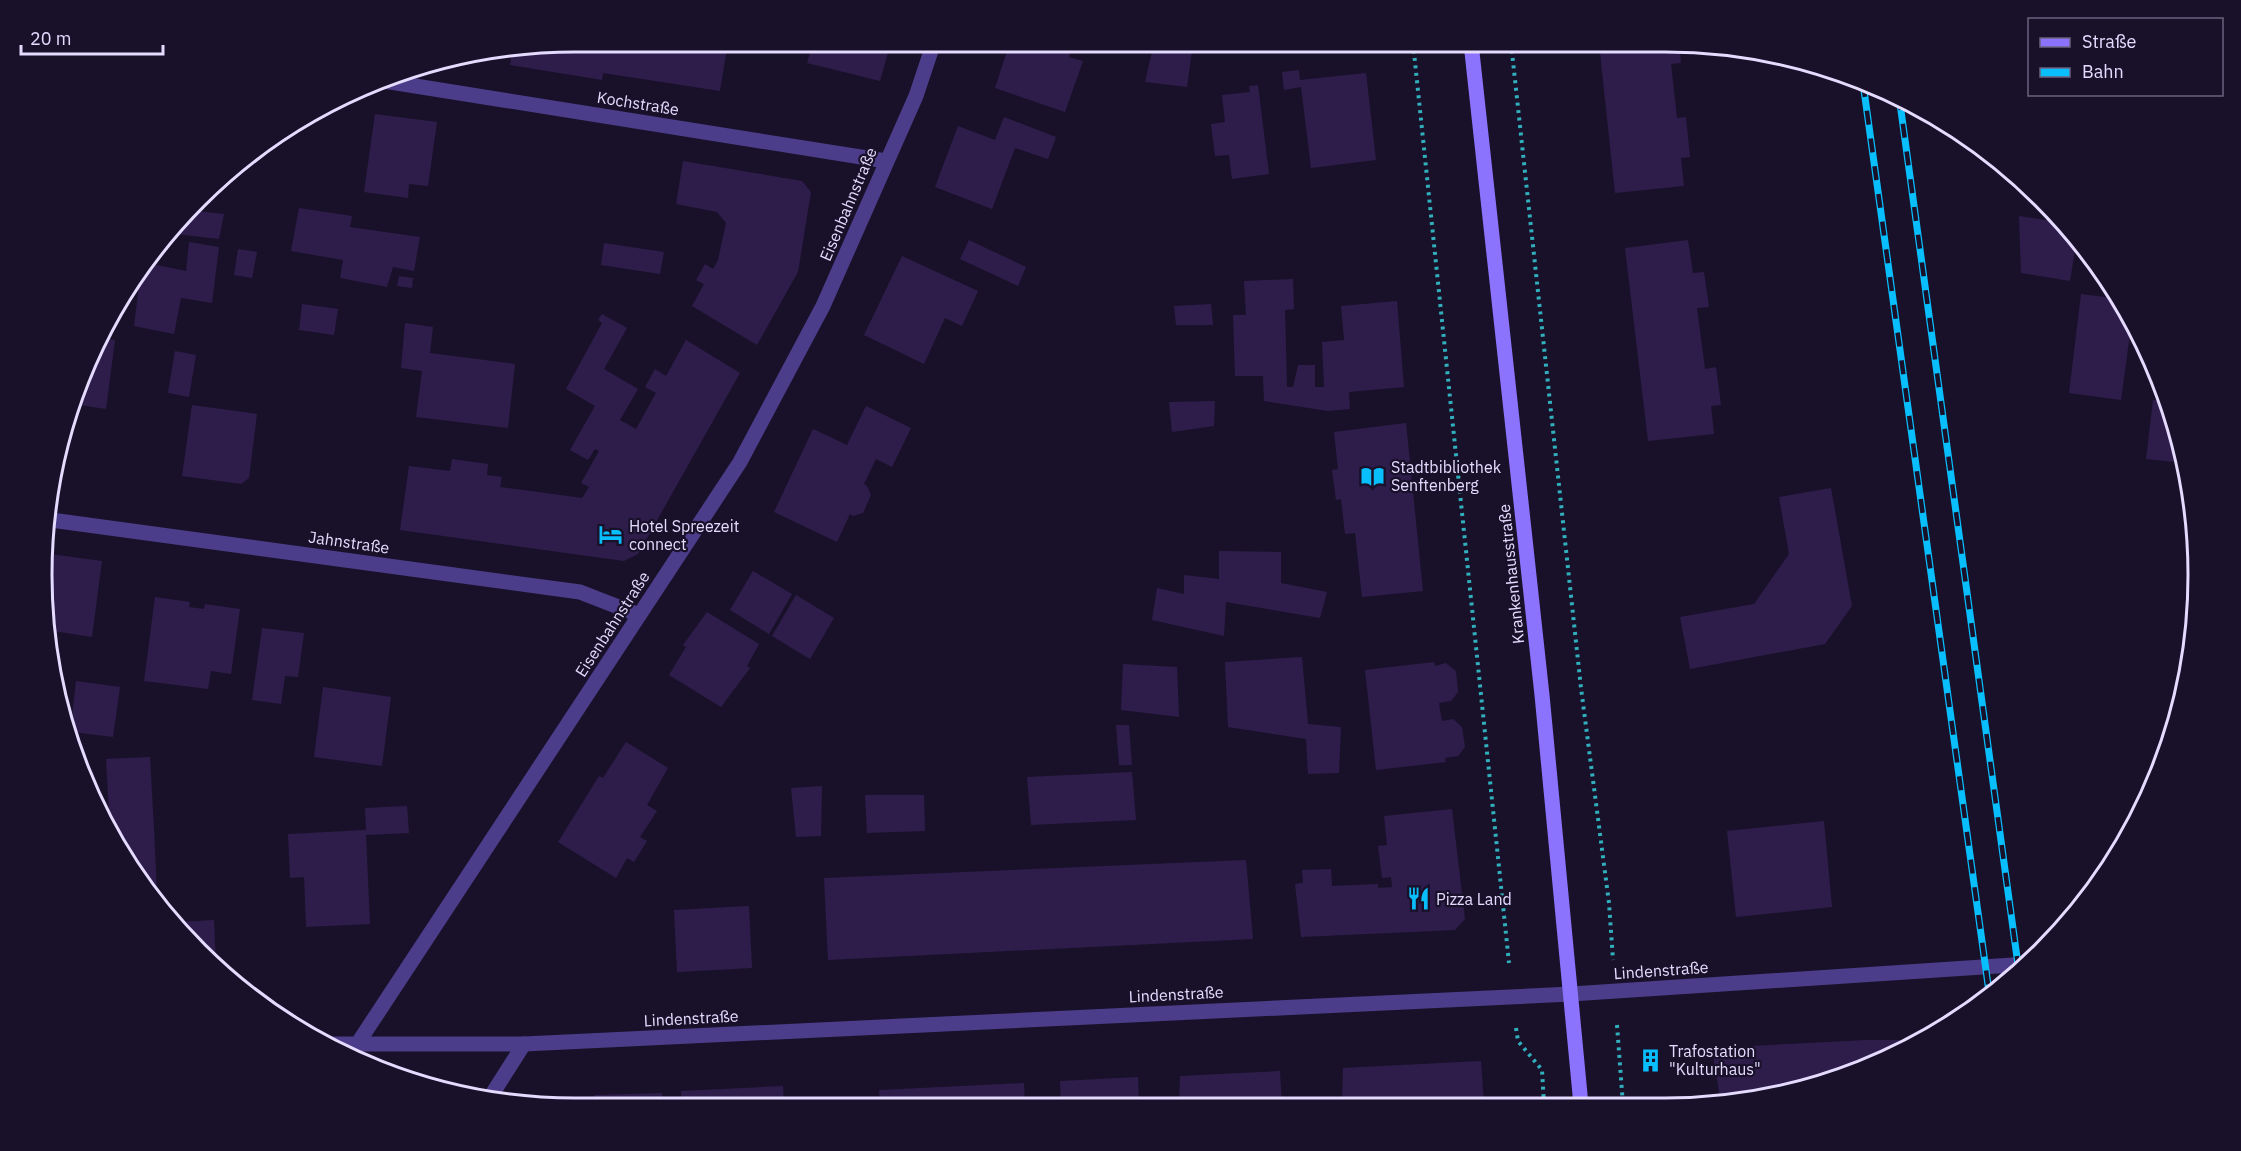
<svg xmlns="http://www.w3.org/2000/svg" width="2241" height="1151" viewBox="0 0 2241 1151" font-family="'IBM Plex Sans',sans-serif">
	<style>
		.building { fill: #2e1d4b }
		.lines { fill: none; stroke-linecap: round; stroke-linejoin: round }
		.path { stroke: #31afbc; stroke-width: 4; stroke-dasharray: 3 4.5; stroke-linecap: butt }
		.minor { stroke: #4b3d89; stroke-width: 15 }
		.secondary { stroke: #8c73fe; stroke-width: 15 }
		.rail-casing { stroke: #08befd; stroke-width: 7 }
		.rail { stroke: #19112a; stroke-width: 4.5; stroke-dasharray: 14; stroke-linecap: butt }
		.labels { text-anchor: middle; stroke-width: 4.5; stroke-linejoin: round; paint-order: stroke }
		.street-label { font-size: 16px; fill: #e4dbff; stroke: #19112a }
		.poi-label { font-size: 16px; fill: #e4dbff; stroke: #19112a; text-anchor: start }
		.rim { fill: none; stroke: #e4dbff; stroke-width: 3 }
	</style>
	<rect width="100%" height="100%" fill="#19112a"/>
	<!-- building -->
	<g class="building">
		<path d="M 576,42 L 728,42 L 720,91 L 603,73 L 602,80 L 510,65 L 512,53 Z"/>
		<path d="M 813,42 L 891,42 L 880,81 L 807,63 Z"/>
		<path d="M 1010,42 L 1074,42 L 1069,57 L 1083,61 L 1065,112 L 995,88 Z"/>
		<path d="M 1154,43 L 1193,43 L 1187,87 L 1145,82 Z"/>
		<path d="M 1599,43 L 1679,43 L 1681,63 L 1671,64 L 1677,118 L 1686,117 L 1690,157 L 1681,158 L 1684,186 L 1615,193 Z"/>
		<path d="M 1299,70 L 1300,80 L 1366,73 L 1376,160 L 1311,168 L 1301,87 L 1284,90 L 1282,72 Z"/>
		<path d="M 1258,85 L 1269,174 L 1232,179 L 1229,155 L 1215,156 L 1211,124 L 1225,122 L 1222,95 L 1250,92 L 1249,86 Z"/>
		<path d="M 375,114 L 437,122 L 428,186 L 409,184 L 408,198 L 364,192 Z"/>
		<path d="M 1004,117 L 1056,137 L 1048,159 L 1015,148 L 992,209 L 935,187 L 958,126 L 995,140 Z"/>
		<path d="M 683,161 L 802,181 L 811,192 L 798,272 L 757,345 L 692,306 L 704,284 L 696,280 L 705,264 L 713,269 L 718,260 L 726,223 L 717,212 L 676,204 Z"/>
		<path d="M 299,208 L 352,216 L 350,227 L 420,237 L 414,271 L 393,267 L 387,287 L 340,278 L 343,260 L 291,251 Z"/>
		<path d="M 196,211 L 224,214 L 219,239 L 175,234 Z"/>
		<path d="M 2019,216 L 2066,223 L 2077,238 L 2070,281 L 2021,273 Z"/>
		<path d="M 969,240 L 1026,267 L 1018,286 L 960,259 Z"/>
		<path d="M 1688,240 L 1693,273 L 1704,272 L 1709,307 L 1697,308 L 1705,369 L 1716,367 L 1721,405 L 1711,406 L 1714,434 L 1648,441 L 1625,248 Z"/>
		<path d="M 189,242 L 219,247 L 212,303 L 181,298 L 174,334 L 134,326 L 141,269 L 147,263 L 186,271 Z"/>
		<path d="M 604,243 L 664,252 L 660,274 L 601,265 Z"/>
		<path d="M 238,249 L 257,252 L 252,278 L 234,275 Z"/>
		<path d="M 902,256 L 978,291 L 962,326 L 945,318 L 924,364 L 864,335 Z"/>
		<path d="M 399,276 L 413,278 L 412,288 L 397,286 Z"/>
		<path d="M 1293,279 L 1294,309 L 1285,310 L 1287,387 L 1293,387 L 1298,365 L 1315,365 L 1315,387 L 1324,387 L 1322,342 L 1344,340 L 1341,306 L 1397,301 L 1404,387 L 1349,392 L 1350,409 L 1328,411 L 1264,401 L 1263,376 L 1235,376 L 1233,315 L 1246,315 L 1244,281 Z"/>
		<path d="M 2081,294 L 2121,299 L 2132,319 L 2121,400 L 2069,393 Z"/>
		<path d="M 302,304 L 338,309 L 334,335 L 299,330 Z"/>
		<path d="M 1211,304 L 1213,325 L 1176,325 L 1174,306 Z"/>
		<path d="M 602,314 L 627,328 L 604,369 L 638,389 L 620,420 L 636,429 L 656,393 L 645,387 L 655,369 L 666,376 L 686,340 L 740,373 L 638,554 L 624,561 L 400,530 L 409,466 L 450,471 L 452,459 L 488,464 L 487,475 L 502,477 L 500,487 L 582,498 L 589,487 L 581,483 L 599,451 L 595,449 L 588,460 L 570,450 L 595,406 L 566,389 L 602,323 L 598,320 Z"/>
		<path d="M 405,323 L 433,327 L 430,353 L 515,364 L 508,428 L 416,417 L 422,371 L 401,368 Z"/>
		<path d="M 100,338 L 115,340 L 106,409 L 73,404 L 82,372 Z"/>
		<path d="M 175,351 L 196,355 L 189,397 L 168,393 Z"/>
		<path d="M 2153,400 L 2170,402 L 2184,463 L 2146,459 Z"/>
		<path d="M 1215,401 L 1214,426 L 1172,432 L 1169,402 Z"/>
		<path d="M 192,405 L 257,414 L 249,478 L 241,484 L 182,476 Z"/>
		<path d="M 866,406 L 911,428 L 892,467 L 876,459 L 864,484 L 867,486 L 871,495 L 863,513 L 853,516 L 850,514 L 837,542 L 774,512 L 813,429 L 847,445 Z"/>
		<path d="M 1406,423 L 1423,591 L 1362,597 L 1355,533 L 1345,534 L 1341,499 L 1336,500 L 1332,470 L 1338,469 L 1334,432 Z"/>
		<path d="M 1831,488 L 1852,606 L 1825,644 L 1690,669 L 1680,617 L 1754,604 L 1789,554 L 1779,497 Z"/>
		<path d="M 1219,551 L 1281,552 L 1281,583 L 1327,592 L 1320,618 L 1226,602 L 1224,636 L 1152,620 L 1157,588 L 1184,594 L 1184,575 L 1219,579 Z"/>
		<path d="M 50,554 L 102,561 L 92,637 L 47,630 Z"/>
		<path d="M 753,571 L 792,594 L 769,634 L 730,610 Z"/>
		<path d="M 796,595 L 834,618 L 810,659 L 772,636 Z"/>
		<path d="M 155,597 L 190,602 L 189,607 L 204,609 L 205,604 L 240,609 L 231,674 L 211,671 L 208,689 L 144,681 Z"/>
		<path d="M 707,612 L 759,644 L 747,666 L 750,668 L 721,707 L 669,675 L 686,647 L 683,645 Z"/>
		<path d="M 262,628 L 304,633 L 298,677 L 285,676 L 281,704 L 252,700 Z"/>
		<path d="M 2190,656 L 2188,672 L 2181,663 Z"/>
		<path d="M 1302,657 L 1308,724 L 1341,727 L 1339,773 L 1308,774 L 1306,739 L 1228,727 L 1225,662 Z"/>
		<path d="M 1434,662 L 1435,666 L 1446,663 L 1456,671 L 1458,692 L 1451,701 L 1439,703 L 1442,721 L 1453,719 L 1462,727 L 1465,747 L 1458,756 L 1445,758 L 1446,762 L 1376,770 L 1365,670 Z"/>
		<path d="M 1123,664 L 1177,667 L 1179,717 L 1121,710 Z"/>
		<path d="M 76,681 L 120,687 L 113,737 L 73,732 L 71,725 Z"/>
		<path d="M 323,687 L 391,697 L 382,766 L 314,757 Z"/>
		<path d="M 1116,725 L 1129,725 L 1132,765 L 1119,765 Z"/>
		<path d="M 626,742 L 668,768 L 647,805 L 657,811 L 640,837 L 647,841 L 634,862 L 627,858 L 616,878 L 558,842 L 599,776 L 603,778 Z"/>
		<path d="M 150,757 L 154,829 L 157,895 L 110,829 L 106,759 Z"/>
		<path d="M 1132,772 L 1136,820 L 1031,825 L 1027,777 Z"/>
		<path d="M 822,786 L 821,836 L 796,837 L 791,788 Z"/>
		<path d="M 865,795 L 924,795 L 925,831 L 867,833 Z"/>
		<path d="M 407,806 L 409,833 L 366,835 L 370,924 L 306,927 L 304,877 L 290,878 L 288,834 L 366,830 L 365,808 Z"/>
		<path d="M 1452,809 L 1465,919 L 1455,930 L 1301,937 L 1295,884 L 1303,883 L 1302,870 L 1331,869 L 1332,886 L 1378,884 L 1378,888 L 1392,887 L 1391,877 L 1382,878 L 1378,846 L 1387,845 L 1384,816 Z"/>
		<path d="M 1824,821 L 1832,907 L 1736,917 L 1727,831 Z"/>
		<path d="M 1246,860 L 1253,939 L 828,960 L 824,878 Z"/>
		<path d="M 749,906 L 752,968 L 677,972 L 674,910 Z"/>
		<path d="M 214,920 L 216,965 L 198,952 L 176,922 Z"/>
		<path d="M 1866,1040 L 1902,1040 L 1903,1049 L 1869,1069 L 1735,1104 L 1721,1104 L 1712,1048 Z"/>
		<path d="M 1658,1049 L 1659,1071 L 1644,1071 L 1643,1050 Z"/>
		<path d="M 1481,1061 L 1484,1105 L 1342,1106 L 1343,1068 Z"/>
		<path d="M 1280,1071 L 1282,1106 L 1179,1106 L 1180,1076 Z"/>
		<path d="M 1138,1077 L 1139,1106 L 1061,1106 L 1060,1081 Z"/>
		<path d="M 1024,1083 L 1025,1106 L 880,1107 L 879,1090 Z"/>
		<path d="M 783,1086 L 784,1107 L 682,1107 L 681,1091 Z"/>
		<path d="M 662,1093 L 663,1108 L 594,1108 L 594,1095 Z"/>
	</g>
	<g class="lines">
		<!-- path -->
		<g class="path">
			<path d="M 1413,43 L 1509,963"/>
			<path d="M 1511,43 L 1581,688 L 1609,903 L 1613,960"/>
			<path d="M 1617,1025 L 1623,1105"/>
			<path d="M 1516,1028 L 1518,1041 L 1542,1070 L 1544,1105"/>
		</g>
		<!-- minor -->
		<g class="minor">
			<path d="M 384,81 L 886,161"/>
			<path d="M 51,520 L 580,592 L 639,615"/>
			<path d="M 358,1043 L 740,462 L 823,306 L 916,96 L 934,42"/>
			<path d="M 326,1044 L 524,1044 L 1571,994 L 2028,964"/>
			<path d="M 489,1099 L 524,1044"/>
		</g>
		<!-- secondary -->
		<path class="secondary" d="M 1471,43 L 1542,695 L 1581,1105"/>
		<defs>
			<g id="rail">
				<path d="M 1863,83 L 1990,999"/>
				<path d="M 1899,96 L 2019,972"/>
			</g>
		</defs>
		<!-- rail casing -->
		<use href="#rail" class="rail-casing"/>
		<!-- rail -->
		<use href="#rail" class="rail"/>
	</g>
	<!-- icons -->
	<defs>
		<symbol id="library-bare" viewBox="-9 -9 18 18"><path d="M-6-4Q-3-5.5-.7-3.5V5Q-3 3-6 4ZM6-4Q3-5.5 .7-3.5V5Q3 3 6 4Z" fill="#08befd" stroke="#19112a" stroke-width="2.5" paint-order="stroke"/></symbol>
		<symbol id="hotel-bare" viewBox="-9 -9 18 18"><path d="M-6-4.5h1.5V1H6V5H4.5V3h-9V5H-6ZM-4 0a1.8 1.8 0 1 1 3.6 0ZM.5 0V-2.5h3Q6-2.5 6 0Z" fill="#08befd" stroke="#19112a" stroke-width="2.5" paint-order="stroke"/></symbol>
		<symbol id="restaurant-bare" viewBox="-9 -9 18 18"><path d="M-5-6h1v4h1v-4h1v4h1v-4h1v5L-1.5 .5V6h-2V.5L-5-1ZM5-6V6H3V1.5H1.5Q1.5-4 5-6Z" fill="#08befd" stroke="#19112a" stroke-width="2.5" paint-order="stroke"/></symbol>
		<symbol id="building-bare" viewBox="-9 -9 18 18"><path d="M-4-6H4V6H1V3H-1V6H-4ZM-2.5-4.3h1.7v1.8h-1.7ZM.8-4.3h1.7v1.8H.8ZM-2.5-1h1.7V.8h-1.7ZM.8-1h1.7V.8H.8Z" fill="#08befd" stroke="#19112a" stroke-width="2.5" paint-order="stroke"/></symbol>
	</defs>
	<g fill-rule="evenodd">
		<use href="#library-bare" x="1356" y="460" width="33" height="33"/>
		<use href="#hotel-bare" x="594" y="518" width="33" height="33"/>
		<use href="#restaurant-bare" x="1402" y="882" width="33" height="33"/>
		<use href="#building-bare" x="1634" y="1044" width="33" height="33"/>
	</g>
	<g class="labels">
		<!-- street labels -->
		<g class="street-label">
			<text transform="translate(638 103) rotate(9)" y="6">Kochstraße</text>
			<text transform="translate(848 204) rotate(-67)" y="6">Eisenbahnstraße</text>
			<text transform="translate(349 542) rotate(8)" y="6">Jahnstraße</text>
			<text transform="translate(1511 574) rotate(-96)" y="6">Krankenhausstraße</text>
			<text transform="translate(612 624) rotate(-57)" y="6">Eisenbahnstraße</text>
			<text transform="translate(1661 970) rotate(-4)" y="6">Lindenstraße</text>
			<text transform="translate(1176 994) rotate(-3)" y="6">Lindenstraße</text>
			<text transform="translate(691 1018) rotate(-3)" y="6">Lindenstraße</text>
		</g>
		<!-- poi labels -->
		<g class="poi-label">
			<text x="1391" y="473">Stadtbibliothek<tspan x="1391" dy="18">Senftenberg</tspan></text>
			<text x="629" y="532">Hotel Spreezeit<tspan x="629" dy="18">connect</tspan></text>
			<text x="1436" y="905">Pizza Land</text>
			<text x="1669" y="1057">Trafostation<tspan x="1669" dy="18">"Kulturhaus"</tspan></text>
		</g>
	</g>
	<!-- crop -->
	<path d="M0 0H2241V1151H0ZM575 52H1665A523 523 0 0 1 2188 575V575A523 523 0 0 1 1665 1098H575A523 523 0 0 1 52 575V575A523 523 0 0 1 575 52Z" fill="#19112a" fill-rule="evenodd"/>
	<path class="rim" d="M575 52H1665A523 523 0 0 1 2188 575V575A523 523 0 0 1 1665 1098H575A523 523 0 0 1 52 575V575A523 523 0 0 1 575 52Z"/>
	<!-- legend -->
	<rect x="2028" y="18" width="195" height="78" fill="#19112a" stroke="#6a627f" stroke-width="1.5"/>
	<rect x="2040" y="38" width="30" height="9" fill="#8c73fe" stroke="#6a627f" stroke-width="1.5"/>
	<text x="2082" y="48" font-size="18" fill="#e4dbff">Straße</text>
	<rect x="2040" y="68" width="30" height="9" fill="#08befd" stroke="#6a627f" stroke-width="1.5"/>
	<text x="2082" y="78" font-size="18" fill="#e4dbff">Bahn</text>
	<!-- scale -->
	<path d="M21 45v9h142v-9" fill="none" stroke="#e4dbff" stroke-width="3"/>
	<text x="30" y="45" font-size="18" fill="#e4dbff" stroke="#19112a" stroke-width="4.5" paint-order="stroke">20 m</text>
</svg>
